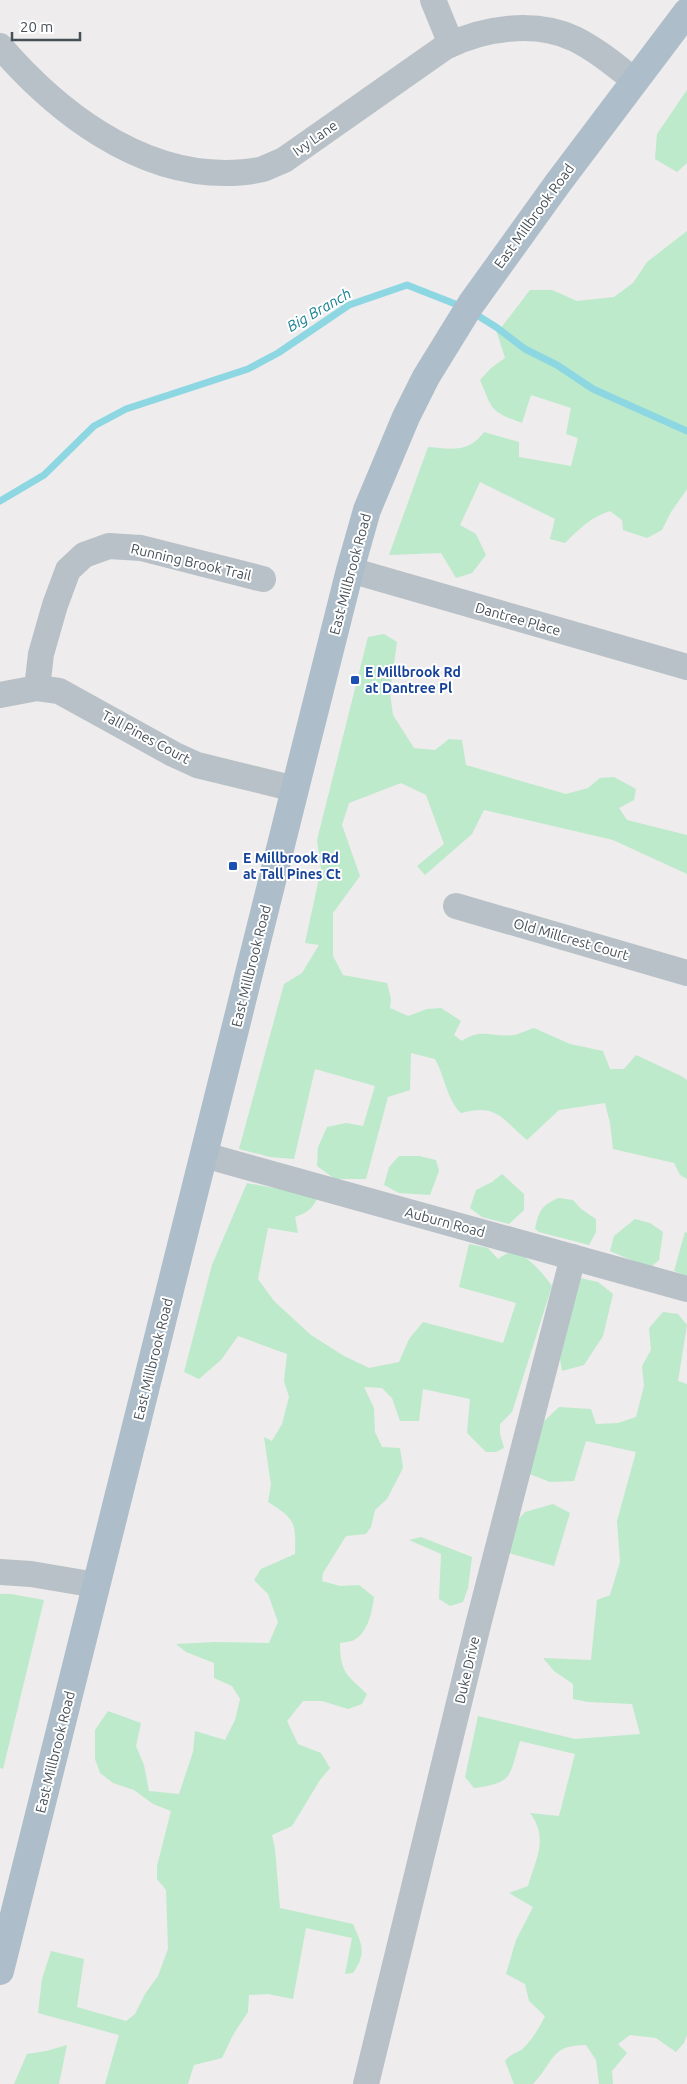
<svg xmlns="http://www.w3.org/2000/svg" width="687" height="2084" viewBox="0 0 687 2084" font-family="Ubuntu,sans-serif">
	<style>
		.green { fill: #bceacb }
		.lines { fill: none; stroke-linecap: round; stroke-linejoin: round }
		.stream { stroke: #8dd7e3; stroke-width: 7 }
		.minor { stroke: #b8c1c7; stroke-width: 26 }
		.primary { stroke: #adbdc9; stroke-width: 28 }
		.transit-dot { fill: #1a4fb4; stroke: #fff; stroke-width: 2 }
		.labels { text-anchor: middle; stroke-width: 4; stroke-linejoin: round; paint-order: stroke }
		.street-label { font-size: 14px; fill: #465057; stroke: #fff }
		.transit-label { font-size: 14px; font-weight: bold; fill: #164399; stroke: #fff; text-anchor: start }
		.water-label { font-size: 15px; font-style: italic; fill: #178092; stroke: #fff }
	</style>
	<rect width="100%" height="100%" fill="#eeecec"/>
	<!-- green -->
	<g class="green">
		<path d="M 687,90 L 687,163 L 677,172 L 655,159 L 657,134 Z"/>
		<path d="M 687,231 L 687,489 L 671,512 L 662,530 L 647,538 L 623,530 L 622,520 L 610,511 C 591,517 579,529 565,543 L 550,539 L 555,519 L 480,482 L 460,525 L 476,534 L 486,555 L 472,573 L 456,578 L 441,553 L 389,555 L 428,447 C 451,449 469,453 484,432 L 519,442 L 519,457 L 571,466 L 578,438 L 566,434 L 571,408 L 531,395 L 522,423 C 489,411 493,410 480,380 L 491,368 L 505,358 L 497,333 L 530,290 L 552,290 L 577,301 L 614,297 L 633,283 L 647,262 Z"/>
		<path d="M 384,634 L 397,642 L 390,693 L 393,715 L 414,748 L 435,750 L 449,739 L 462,740 L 466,765 L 566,794 L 588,788 L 600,778 L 614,777 L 636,789 L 634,800 L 619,808 L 627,820 L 687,835 L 687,874 L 613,840 L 484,810 L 472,834 L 425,875 L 417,866 L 444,844 L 426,795 L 401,783 L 349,803 L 342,825 L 360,876 L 333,913 L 333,956 L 343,975 L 387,983 L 391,999 L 390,1008 L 408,1016 L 427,1009 L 441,1008 L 461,1021 L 454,1035 L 462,1041 C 482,1027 493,1038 514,1035 C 520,1034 527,1030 534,1028 L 570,1044 L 603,1051 L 610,1069 L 624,1069 L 636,1055 L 681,1076 L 687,1080 L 687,1179 L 680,1175 L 674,1163 L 613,1149 L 610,1123 L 605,1103 L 559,1110 L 527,1140 C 502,1119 497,1103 461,1113 C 447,1100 445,1077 435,1059 L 411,1053 L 410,1090 L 388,1097 L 366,1179 L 335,1179 L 317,1166 L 318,1147 L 327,1127 L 346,1123 L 363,1126 L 375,1086 L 315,1069 L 294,1159 L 270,1157 L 239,1149 L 284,984 L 302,973 L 319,945 L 305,943 L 321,869 L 317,840 L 368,637 Z"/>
		<path d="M 399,1156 L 419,1156 L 436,1160 L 439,1171 L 430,1195 L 399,1193 L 384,1185 L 389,1167 Z"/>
		<path d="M 502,1174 L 524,1194 L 524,1210 L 509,1224 L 482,1217 L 470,1208 L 476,1190 L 492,1182 Z"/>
		<path d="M 247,1183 L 318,1196 C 313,1209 308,1212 295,1217 L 298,1233 L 268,1228 L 258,1279 L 274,1301 L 311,1335 L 344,1356 L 369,1368 L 399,1362 L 409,1339 L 423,1322 L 503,1343 L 516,1303 L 459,1287 L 469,1244 L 488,1248 L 498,1259 C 501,1257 505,1254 509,1253 C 525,1250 544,1275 552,1286 L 512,1412 L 500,1424 L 500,1434 L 504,1448 L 496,1452 L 486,1452 L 467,1433 L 470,1399 L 423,1389 L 419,1421 L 400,1421 L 392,1398 L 382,1388 L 364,1387 L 374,1408 L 375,1432 L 382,1447 L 400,1448 L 403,1468 L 387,1499 L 375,1510 L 371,1527 L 366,1534 L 346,1536 L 323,1573 L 322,1581 L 340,1586 L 359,1585 L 374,1597 C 372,1612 368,1634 352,1641 C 349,1642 343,1642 340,1643 C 340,1673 347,1675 367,1694 L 362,1704 L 348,1709 L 322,1701 L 303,1701 L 287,1721 L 298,1744 L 321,1753 L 330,1768 L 320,1780 L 292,1826 L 272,1835 L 275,1849 L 280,1908 L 353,1924 C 362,1945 367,1953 353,1973 L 345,1974 L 352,1938 L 306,1928 L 293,1999 L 268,1994 L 249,1995 L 248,2012 L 233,2035 L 222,2058 L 194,2065 L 188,2084 L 105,2084 L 119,2035 L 38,2013 L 42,1979 L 51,1951 L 84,1959 L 77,2007 L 126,2021 L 135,2014 L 145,1994 L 158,1976 L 168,1949 L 166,1890 L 157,1879 L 157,1866 L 171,1811 L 153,1804 L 134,1790 L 113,1783 L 100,1773 L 95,1759 L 95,1730 L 108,1711 L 141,1723 L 136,1746 L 144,1765 L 149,1791 L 179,1794 L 193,1752 L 195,1731 L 225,1740 L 235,1720 L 240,1699 L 232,1686 L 214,1678 L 214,1663 L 186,1652 L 176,1644 L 215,1642 L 269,1643 L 278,1622 L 268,1594 L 254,1580 L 261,1569 L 295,1554 C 296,1522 295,1519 268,1502 L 271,1485 L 264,1437 L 272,1441 L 282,1424 L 289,1397 L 284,1381 L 287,1354 L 238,1336 L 221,1360 L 199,1379 L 184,1372 L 212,1265 Z"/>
		<path d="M 559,1198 L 573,1200 L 581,1209 L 596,1219 L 596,1232 L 589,1245 L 539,1232 L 535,1229 C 539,1211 541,1205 559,1198 Z"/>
		<path d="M 635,1219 L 650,1223 L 663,1232 L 659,1260 L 650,1268 L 610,1251 L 614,1236 Z"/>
		<path d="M 685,1232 L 687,1233 L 687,1276 L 674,1271 Z"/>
		<path d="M 580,1278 L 598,1282 L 613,1294 L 603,1336 L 584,1365 L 562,1371 L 560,1359 Z"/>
		<path d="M 663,1312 L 678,1314 L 687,1325 L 678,1381 L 687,1384 L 687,2035 L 684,2043 L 676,2052 L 656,2038 L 630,2035 L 618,2044 L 627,2053 L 612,2071 L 613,2084 L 599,2084 L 596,2060 L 586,2045 C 550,2045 555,2061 533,2084 L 514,2084 L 505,2061 C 510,2054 515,2054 521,2050 C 529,2045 541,2025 545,2016 L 529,2001 L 525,1984 L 506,1974 L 516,1940 L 533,1907 L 509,1893 L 528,1886 C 536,1859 549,1838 530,1813 L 559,1816 L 575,1754 L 520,1741 C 509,1776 514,1783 474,1788 L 465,1777 L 478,1716 L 575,1739 L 640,1734 L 632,1704 L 588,1702 L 573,1699 L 573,1684 L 554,1671 L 543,1658 L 591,1660 L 597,1600 L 610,1595 L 620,1562 L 617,1521 L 636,1452 L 586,1441 L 574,1481 L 550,1482 L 527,1473 L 538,1427 L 559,1407 L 591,1409 L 596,1424 L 618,1423 L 636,1417 L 644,1386 L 642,1366 L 651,1350 L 649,1328 Z"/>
		<path d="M 553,1504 L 570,1513 L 554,1566 L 505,1552 L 516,1522 L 525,1512 Z"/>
		<path d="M 421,1537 L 472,1557 L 468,1588 L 463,1602 L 450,1606 L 439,1599 L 441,1554 L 409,1540 Z"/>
		<path d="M 0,1594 L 11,1594 L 44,1600 L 3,1769 L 0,1768 Z"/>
		<path d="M 67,2045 L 59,2084 L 14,2084 L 27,2054 L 46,2051 Z"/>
	</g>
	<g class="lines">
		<!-- stream -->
		<g class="stream">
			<path d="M 472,312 L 496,327 L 525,349 L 557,365 L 593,389 L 687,431"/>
			<path d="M 0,501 L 44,475 L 94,426 L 126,409 L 248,369 L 278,353 L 349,305 L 407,285 L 463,307"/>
		</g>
		<!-- minor -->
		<g class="minor">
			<path d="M 433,0 L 451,44"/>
			<path d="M 0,46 C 56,111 136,173 225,173 C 237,173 251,172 263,169 C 270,166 277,163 284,160 L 445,47 C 483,28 535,20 575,39 C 597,50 616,66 635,81"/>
			<path d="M 350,570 L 687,667"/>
			<path d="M 37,688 L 41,654 L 55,605 L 68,570 L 84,555 L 109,546 L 141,548 L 263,579"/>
			<path d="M 0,695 L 37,688 L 59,691 L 173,754 L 197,765 L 295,789"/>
			<path d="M 456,906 L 687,973"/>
			<path d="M 204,1155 L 687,1289"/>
			<path d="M 0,1572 L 31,1574 L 96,1585"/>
			<path d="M 366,2084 L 478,1625 L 573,1257"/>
		</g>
		<!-- primary -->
		<path class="primary" d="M 0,1971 L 295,789 L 350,570 L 367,510 L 406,417 L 426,377 L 471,304 L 558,183 L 687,12"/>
	</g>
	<!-- markers -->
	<g class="transit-dot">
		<rect x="350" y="675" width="10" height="10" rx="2.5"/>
		<rect x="228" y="861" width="10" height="10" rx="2.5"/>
	</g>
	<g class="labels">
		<!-- street labels -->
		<g class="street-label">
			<text transform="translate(315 138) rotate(-35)" y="5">Ivy Lane</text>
			<text transform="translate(534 216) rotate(-54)" y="5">East Millbrook Road</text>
			<text transform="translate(191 562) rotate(13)" y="5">Running Brook Trail</text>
			<text transform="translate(350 574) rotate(-75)" y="5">East Millbrook Road</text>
			<text transform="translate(518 619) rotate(16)" y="5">Dantree Place</text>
			<text transform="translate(146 737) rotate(28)" y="5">Tall Pines Court</text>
			<text transform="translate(571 939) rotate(16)" y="5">Old Millcrest Court</text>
			<text transform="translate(251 966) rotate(-76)" y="5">East Millbrook Road</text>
			<text transform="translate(445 1222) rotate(15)" y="5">Auburn Road</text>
			<text transform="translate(153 1359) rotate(-76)" y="5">East Millbrook Road</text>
			<text transform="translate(467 1670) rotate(-77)" y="5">Duke Drive</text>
			<text transform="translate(55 1752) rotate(-76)" y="5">East Millbrook Road</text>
		</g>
		<!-- transit labels -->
		<g class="transit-label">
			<text x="365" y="677">E Millbrook Rd<tspan x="365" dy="16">at Dantree Pl</tspan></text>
			<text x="243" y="863">E Millbrook Rd<tspan x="243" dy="16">at Tall Pines Ct</tspan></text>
		</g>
		<!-- water labels -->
		<g class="water-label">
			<text transform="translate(319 310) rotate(-30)" y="5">Big Branch</text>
		</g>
	</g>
	<!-- scale -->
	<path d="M12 32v8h68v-8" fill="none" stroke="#465057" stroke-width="2.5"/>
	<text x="20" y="32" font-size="15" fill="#465057" stroke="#ffffff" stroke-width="4" paint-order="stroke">20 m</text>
</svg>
